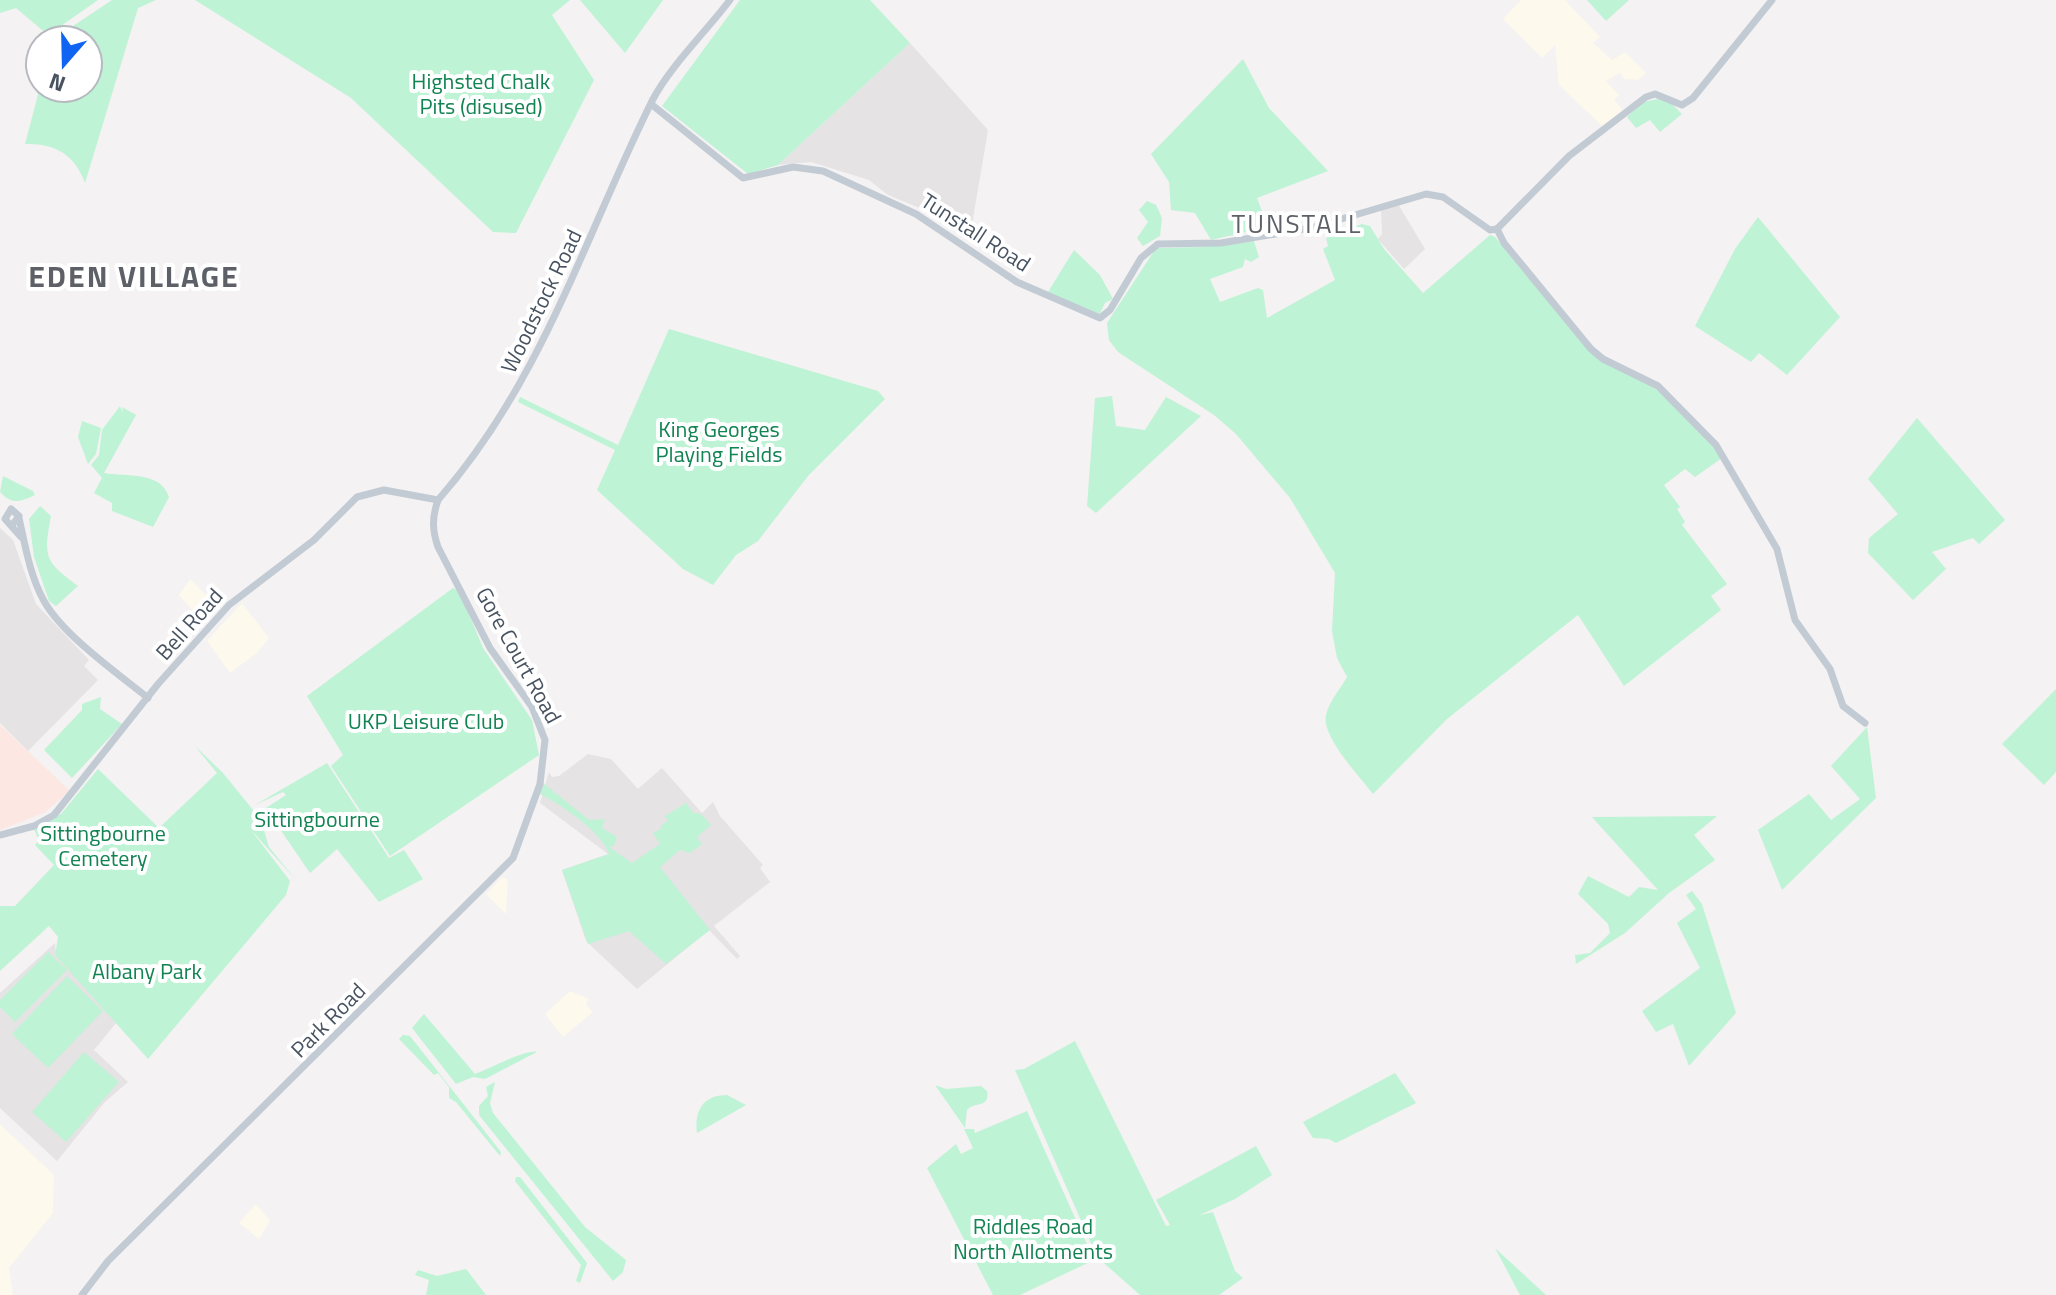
<svg xmlns="http://www.w3.org/2000/svg" width="2056" height="1295" viewBox="0 0 2056 1295" font-family="'Titillium Web',sans-serif">
	<style>
		.commercial { fill: #fdf9ec }
		.education { fill: #e5e3e4 }
		.medical { fill: #fde7e3 }
		.green { fill: #bff3d6 }
		.lines { fill: none; stroke-linecap: round; stroke-linejoin: round }
		.minor { stroke: #c2cbd4; stroke-width: 7 }
		.labels { text-anchor: middle; stroke-width: 8; stroke-linejoin: round; paint-order: stroke }
		.park-label { font-size: 22px; fill: #128352; stroke: #fff }
		.street-label { font-size: 22px; fill: #485361; stroke: #fff }
		.quarter-label { font-size: 26px; letter-spacing: 2px; fill: #5d6167; stroke: #fff }
		.district-label { font-size: 30px; font-weight: bold; letter-spacing: 2px; fill: #5d6167; stroke: #fff }
	</style>
	<rect width="100%" height="100%" fill="#f4f2f2"/>
	<!-- commercial -->
	<g class="commercial">
		<path d="M 1521,0 L 1565,0 L 1600,37 L 1593,43 L 1612,60 L 1625,52 L 1646,73 L 1638,80 L 1624,79 L 1620,73 L 1606,81 L 1619,95 L 1614,100 L 1624,112 L 1603,127 L 1559,85 L 1555,45 L 1542,58 L 1503,19 Z"/>
		<path d="M 190,579 L 215,604 L 199,618 L 179,595 Z"/>
		<path d="M 242,603 L 269,638 L 257,653 L 230,673 L 207,641 Z"/>
		<path d="M 502,877 L 508,880 L 506,914 L 486,894 Z"/>
		<path d="M 570,991 L 589,999 L 586,1004 L 593,1012 L 563,1037 L 545,1014 Z"/>
		<path d="M 0,1124 L 54,1175 L 53,1213 L 9,1268 L 13,1295 L 0,1295 Z"/>
		<path d="M 256,1204 L 270,1221 L 259,1239 L 239,1223 Z"/>
	</g>
	<!-- education -->
	<g class="education">
		<path d="M 910,43 L 988,130 L 969,242 L 927,211 L 888,195 L 869,180 L 811,162 L 778,165 Z"/>
		<path d="M 1398,204 L 1425,249 L 1404,269 L 1378,239 L 1382,234 L 1381,209 Z"/>
		<path d="M 0,528 L 13,540 L 36,604 L 89,660 L 84,666 L 98,680 L 28,751 L 0,723 Z"/>
		<path d="M 588,754 L 611,759 L 638,789 L 662,768 L 702,813 L 713,802 L 720,816 L 763,865 L 760,868 L 770,882 L 714,926 L 740,956 L 737,959 L 709,930 L 637,989 L 586,941 L 562,870 L 608,854 L 540,803 L 549,772 L 552,777 L 559,776 Z"/>
		<path d="M 55,943 L 56,955 L 116,1023 L 94,1050 L 128,1082 L 105,1102 L 57,1161 L 0,1108 L 0,993 Z"/>
	</g>
	<!-- medical -->
	<path class="medical" d="M 0,725 L 70,791 L 44,813 L 0,830 Z"/>
	<!-- green -->
	<g class="green">
		<path d="M 0,0 L 98,0 L 48,35 L 16,8 L 0,13 Z"/>
		<path d="M 112,0 L 156,0 L 138,8 L 85,183 C 75,154 54,143 25,144 L 40,87 L 88,88 L 88,40 L 60,40 L 67,30 Z"/>
		<path d="M 195,0 L 570,0 L 552,15 L 594,80 L 516,233 L 493,232 L 351,98 Z"/>
		<path d="M 580,0 L 663,0 L 625,53 Z"/>
		<path d="M 740,0 L 870,0 L 910,43 L 778,165 L 748,174 L 662,106 Z"/>
		<path d="M 1587,0 L 1629,0 L 1606,21 Z"/>
		<path d="M 1243,59 L 1269,108 L 1328,171 L 1257,198 L 1268,227 L 1211,240 L 1195,213 L 1171,210 L 1169,182 L 1151,154 Z"/>
		<path d="M 1658,99 L 1671,103 L 1682,114 L 1660,132 L 1650,120 L 1636,128 L 1627,117 L 1643,102 Z"/>
		<path d="M 1147,201 L 1156,205 L 1162,218 L 1160,236 L 1143,246 L 1137,238 L 1148,222 L 1139,210 Z"/>
		<path d="M 1758,217 L 1840,317 L 1787,375 L 1759,353 L 1751,362 L 1695,326 L 1735,249 Z"/>
		<path d="M 1362,224 L 1370,226 L 1384,249 L 1423,293 L 1490,235 L 1495,237 L 1586,344 L 1660,392 L 1700,430 L 1722,458 L 1695,477 L 1685,469 L 1664,485 L 1680,507 L 1677,509 L 1685,522 L 1682,525 L 1727,584 L 1711,596 L 1721,610 L 1624,686 L 1578,615 L 1447,719 L 1373,794 C 1360,777 1321,736 1326,715 C 1329,701 1340,690 1347,677 L 1337,658 L 1332,631 L 1335,573 L 1290,498 L 1236,434 L 1214,415 L 1118,352 L 1109,340 L 1107,323 L 1156,248 L 1202,247 L 1253,238 L 1259,257 L 1251,262 L 1245,259 L 1243,267 L 1210,279 L 1220,302 L 1258,288 L 1263,290 L 1267,318 L 1335,280 L 1323,249 L 1328,246 L 1326,238 Z"/>
		<path d="M 1074,250 L 1100,275 L 1113,299 L 1105,303 L 1099,315 L 1048,292 Z"/>
		<path d="M 669,329 L 878,391 L 885,399 L 808,476 L 758,541 L 736,555 L 713,585 L 683,569 L 597,490 L 615,450 L 518,402 L 520,397 L 618,445 Z"/>
		<path d="M 1112,396 L 1116,426 L 1145,430 L 1166,397 L 1201,416 L 1096,513 L 1087,506 L 1095,398 Z"/>
		<path d="M 120,406 L 123,413 L 122,407 L 136,415 L 104,473 C 127,477 161,471 169,497 L 153,527 L 112,511 L 112,503 L 94,493 L 102,478 L 91,465 L 99,455 L 102,430 Z"/>
		<path d="M 1917,418 L 2005,520 L 1979,544 L 1973,538 L 1932,552 L 1946,569 L 1913,600 L 1868,553 L 1869,538 L 1898,514 L 1868,479 Z"/>
		<path d="M 82,421 L 101,428 L 96,454 L 88,464 L 78,437 Z"/>
		<path d="M 3,476 L 33,491 L 35,495 C 20,502 12,505 0,492 Z"/>
		<path d="M 40,506 L 51,516 C 43,558 45,561 78,586 L 56,606 L 49,601 L 34,557 L 29,519 Z"/>
		<path d="M 453,588 L 460,592 L 483,648 L 532,720 L 539,755 L 390,856 L 331,766 L 343,755 L 307,696 Z"/>
		<path d="M 2056,689 L 2056,772 L 2044,785 L 2002,744 Z"/>
		<path d="M 101,697 L 100,709 L 122,724 L 72,778 L 44,750 L 82,710 L 82,704 Z"/>
		<path d="M 1867,727 L 1876,798 L 1782,890 L 1758,830 L 1809,794 L 1831,820 L 1860,799 L 1831,766 Z"/>
		<path d="M 195,746 L 223,773 L 261,820 L 269,847 L 295,879 L 251,830 L 290,881 L 286,895 L 148,1059 L 55,955 L 58,937 L 49,926 L 0,971 L 0,906 L 15,906 L 54,865 L 35,845 L 39,840 L 32,825 L 61,814 L 98,769 L 159,828 L 217,773 Z"/>
		<path d="M 327,763 L 389,858 L 404,850 L 423,879 L 379,902 L 337,849 L 310,873 L 271,816 L 265,819 L 266,808 L 286,795 L 283,792 L 255,805 Z"/>
		<path d="M 543,783 L 589,820 L 605,819 L 602,828 L 617,837 L 614,846 L 609,847 L 632,863 L 660,844 L 653,833 L 662,828 L 660,826 L 668,821 L 665,816 L 686,803 L 694,813 L 701,814 L 711,825 L 697,837 L 702,844 L 690,853 L 680,850 L 660,867 L 710,930 L 666,964 L 629,931 L 588,944 L 562,870 L 609,854 C 602,832 560,804 540,794 Z"/>
		<path d="M 1717,816 L 1694,835 L 1715,860 L 1669,893 L 1625,933 L 1576,964 L 1575,955 L 1590,953 L 1610,933 L 1608,924 L 1578,894 L 1588,876 L 1629,897 L 1639,887 L 1658,890 L 1592,817 Z"/>
		<path d="M 1692,891 L 1702,904 L 1736,1013 L 1689,1066 L 1673,1024 L 1656,1032 L 1642,1011 L 1700,968 L 1677,923 L 1696,909 L 1686,895 Z"/>
		<path d="M 48,952 L 67,970 L 15,1022 L 0,1007 L 0,1000 Z"/>
		<path d="M 67,976 L 103,1011 L 48,1068 L 12,1034 Z"/>
		<path d="M 424,1014 L 475,1074 C 492,1068 523,1050 537,1052 L 485,1079 L 473,1077 L 456,1084 L 412,1028 Z"/>
		<path d="M 403,1035 L 410,1036 L 501,1152 L 500,1156 L 456,1102 L 449,1098 L 449,1087 L 438,1073 L 434,1075 L 399,1039 Z"/>
		<path d="M 1075,1041 L 1166,1226 L 1170,1225 L 1156,1200 L 1256,1146 L 1272,1175 L 1235,1199 L 1200,1215 L 1213,1212 L 1235,1271 L 1243,1278 L 1219,1295 L 1140,1295 L 1097,1257 L 1015,1070 L 1024,1069 Z"/>
		<path d="M 84,1052 L 119,1082 L 66,1142 L 32,1112 Z"/>
		<path d="M 1395,1073 L 1416,1103 L 1336,1143 L 1329,1139 L 1313,1138 L 1303,1122 Z"/>
		<path d="M 495,1082 L 490,1103 L 493,1113 L 585,1227 L 626,1260 L 623,1272 L 613,1281 L 479,1115 L 479,1106 L 488,1096 L 486,1087 Z"/>
		<path d="M 935,1085 L 946,1089 L 981,1086 L 987,1091 C 990,1109 975,1101 967,1110 L 965,1128 Z"/>
		<path d="M 727,1095 L 746,1105 L 697,1133 C 694,1111 703,1095 727,1095 Z"/>
		<path d="M 1027,1111 L 1094,1260 L 1020,1295 L 993,1295 L 927,1168 L 956,1144 L 961,1154 L 973,1148 L 964,1129 L 974,1129 L 975,1133 Z"/>
		<path d="M 516,1177 L 520,1177 L 587,1263 L 580,1283 L 576,1281 L 581,1265 L 515,1181 Z"/>
		<path d="M 1495,1248 L 1546,1295 L 1520,1295 Z"/>
		<path d="M 466,1269 L 486,1295 L 426,1295 L 429,1280 L 415,1275 L 418,1270 L 437,1276 Z"/>
	</g>
	<g class="lines">
		<!-- minor -->
		<g class="minor">
			<path d="M 651,104 L 743,178 L 793,167 L 823,171 L 916,214 L 1017,282 L 1100,318 L 1110,310 L 1141,258 L 1158,244 L 1221,243 L 1311,228 L 1426,194 L 1443,197 L 1490,230 L 1497,229"/>
			<path d="M 1497,229 L 1504,243 L 1591,349 L 1603,359 L 1658,386 L 1716,445 L 1777,549 L 1795,620 L 1830,669 L 1843,706 L 1865,723"/>
			<path d="M 1497,229 L 1569,156 L 1646,97 L 1655,94 L 1682,105 L 1693,98 L 1772,0"/>
			<path d="M 19,518 C 25,545 30,576 44,601 C 63,635 117,673 148,698"/>
			<path d="M 13,524 L 19,516 L 11,509 L 5,519 L 21,537"/>
			<path d="M 0,835 L 34,826 L 54,815 L 158,684 L 229,605 L 314,540 L 357,497 L 384,490 L 438,500"/>
			<path d="M 82,1295 L 108,1261 L 513,858 L 540,784 L 545,740 L 532,707 L 490,648 L 438,547 C 432,530 432,517 438,500 C 543,380 583,240 652,101 C 671,65 705,33 730,0"/>
		</g>
	</g>
	<g class="labels">
		<!-- park labels -->
		<g class="park-label">
			<text x="481" y="89">Highsted Chalk<tspan x="481" dy="25">Pits (disused)</tspan></text>
			<text x="719" y="437">King Georges<tspan x="719" dy="25">Playing Fields</tspan></text>
			<text x="426" y="729">UKP Leisure Club</text>
			<text x="317" y="827">Sittingbourne</text>
			<text x="103" y="841">Sittingbourne<tspan x="103" dy="25">Cemetery</tspan></text>
			<text x="147" y="979">Albany Park</text>
			<text x="1033" y="1234">Riddles Road<tspan x="1033" dy="25">North Allotments</tspan></text>
		</g>
		<!-- street labels -->
		<g class="street-label">
			<text transform="translate(976 232) rotate(33)" y="8">Tunstall Road</text>
			<text transform="translate(541 301) rotate(-64)" y="8">Woodstock Road</text>
			<text transform="translate(189 624) rotate(-48)" y="8">Bell Road</text>
			<text transform="translate(519 655) rotate(61)" y="8">Gore Court Road</text>
			<text transform="translate(328 1020) rotate(-45)" y="8">Park Road</text>
		</g>
		<!-- quarter labels -->
		<g class="quarter-label">
			<text x="1297" y="233">TUNSTALL</text>
		</g>
		<!-- district labels -->
		<g class="district-label">
			<text x="134" y="287">EDEN VILLAGE</text>
		</g>
	</g>
	<!-- north arrow -->
	<g transform="translate(64 64) rotate(200)"><circle r="38" fill="#ffffff" stroke="#b6bac0" stroke-width="2"/>
	<path d="M0-6L14 30L0 20L-14 30Z" fill="#0f64f1"/>
	<text y="-12" font-size="22" font-weight="bold" text-anchor="middle" fill="#485361">N</text>
	</g>
</svg>
